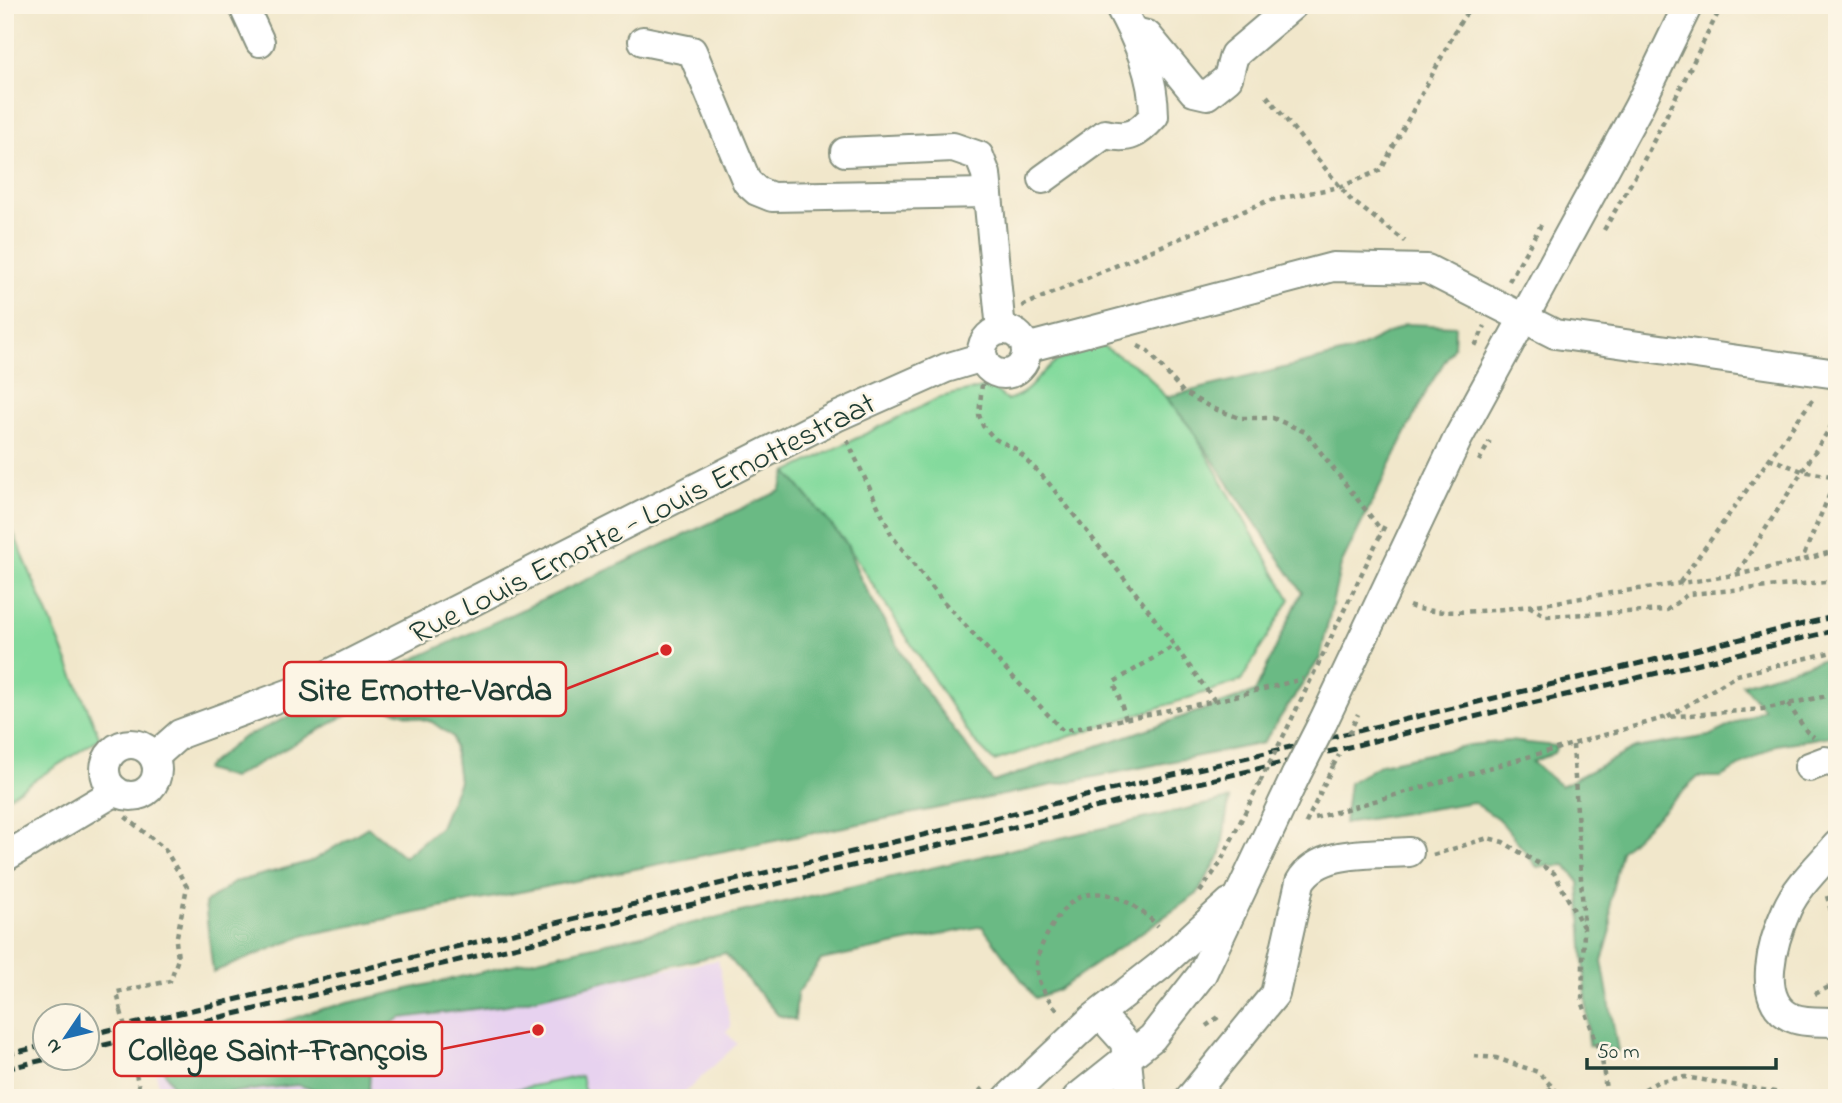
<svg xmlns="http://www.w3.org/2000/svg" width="1842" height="1103" viewBox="0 0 1842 1103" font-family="'Indie Flower',sans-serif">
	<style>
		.built { fill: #e7d2ef }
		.green { fill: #84da9d; stroke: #528c68; stroke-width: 2 }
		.forest { fill: #6bba84; stroke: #457c5c; stroke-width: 2 }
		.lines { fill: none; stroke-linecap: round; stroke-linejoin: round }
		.minor-casing { stroke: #889280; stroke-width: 32 }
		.path { stroke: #889280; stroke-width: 4.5; stroke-dasharray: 5 5; stroke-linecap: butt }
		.minor { stroke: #fff; stroke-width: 28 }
		.rail { stroke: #1f3d34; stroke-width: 5; stroke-dasharray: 10 5; stroke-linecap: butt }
		.minor-bridge-casing { stroke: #889280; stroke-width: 32; stroke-linecap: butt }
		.path-bridge { stroke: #889280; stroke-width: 4.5; stroke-dasharray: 5 5; stroke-linecap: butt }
		.minor-bridge { stroke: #fff; stroke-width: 28 }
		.labels { text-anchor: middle; stroke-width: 5; stroke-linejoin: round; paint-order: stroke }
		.street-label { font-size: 32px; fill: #1f3d34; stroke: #fcf5e5 }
		.leader { fill: none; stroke: #d62828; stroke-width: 2.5 }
		.callout-dot { fill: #d62828; stroke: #fcf5e5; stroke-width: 2.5 }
		.callout { fill: #fcf5e5; stroke: #d62828; stroke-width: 2.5 }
		.callout-label { font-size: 33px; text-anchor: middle; font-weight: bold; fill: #1f3d34 }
	</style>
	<rect width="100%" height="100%" fill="#fcf5e5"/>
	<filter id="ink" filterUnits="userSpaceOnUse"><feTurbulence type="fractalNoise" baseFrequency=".0143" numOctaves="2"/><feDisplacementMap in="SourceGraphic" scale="14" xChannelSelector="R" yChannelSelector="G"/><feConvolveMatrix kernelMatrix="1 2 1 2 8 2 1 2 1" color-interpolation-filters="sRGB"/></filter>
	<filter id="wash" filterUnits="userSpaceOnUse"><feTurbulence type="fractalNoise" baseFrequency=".00686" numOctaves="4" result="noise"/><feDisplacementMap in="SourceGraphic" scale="28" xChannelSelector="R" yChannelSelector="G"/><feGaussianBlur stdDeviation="1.57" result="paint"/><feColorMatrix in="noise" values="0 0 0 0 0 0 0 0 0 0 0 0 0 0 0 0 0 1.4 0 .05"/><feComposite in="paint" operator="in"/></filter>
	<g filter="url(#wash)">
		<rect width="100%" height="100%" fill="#f1e7cb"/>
		<!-- built -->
		<path class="built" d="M 718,960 L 731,1027 L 726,1032 L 737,1044 L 679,1098 L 203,1098 L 160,1091 L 154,1065 Z"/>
		<!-- green -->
		<g class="green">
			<path d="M 1101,345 L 1145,372 L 1191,428 L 1290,599 L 1241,681 L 994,761 L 973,740 L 846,543 L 787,472 L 941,397 L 990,386 L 1007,400 C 1034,392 1034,377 1054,363 C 1068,354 1085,350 1101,345 Z"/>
			<path d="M 5,513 L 100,738 L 5,799 Z"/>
			<path d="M 581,1076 L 586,1098 L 474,1098 Z"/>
		</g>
		<!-- forest -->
		<g class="forest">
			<path d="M 1406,324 L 1455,326 L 1454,346 L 1427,390 L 1341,565 L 1320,658 L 1263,743 L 306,935 L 213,972 L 205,903 L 235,882 L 312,861 L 368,827 L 404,857 L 440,827 L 459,781 L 453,737 L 432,722 L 368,703 L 232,778 L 205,770 L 206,767 L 242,738 L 780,491 L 787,472 L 846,543 L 861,580 L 916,678 L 993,782 L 1255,692 L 1302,592 L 1191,428 L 1166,397 L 1353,351 Z"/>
			<path d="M 1837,655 L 1837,735 L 1776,745 L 1721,777 L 1698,777 L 1621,851 L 1610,900 L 1611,930 L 1602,961 L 1618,1051 L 1589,1046 L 1579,882 L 1565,865 L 1537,867 L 1500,820 L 1473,802 L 1344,823 L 1349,783 L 1381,764 L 1470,745 L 1509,741 L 1557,746 L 1554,753 L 1532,762 L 1561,786 L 1635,748 L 1709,736 L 1764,709 L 1742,684 Z"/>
			<path d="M 1229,799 L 1221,854 L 1197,894 L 1058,990 L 1035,998 L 982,926 L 821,960 L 797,994 L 795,1020 L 778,1015 L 725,953 L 507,1005 L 401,1018 L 372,1035 L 369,1092 L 348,1098 L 297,1085 L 179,1098 L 159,1061 L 322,1009 Z"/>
		</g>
	</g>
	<g filter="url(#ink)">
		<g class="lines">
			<defs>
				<g id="minor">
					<path d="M 243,5 L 260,42"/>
					<path d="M 1135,32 L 1147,35 L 1194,92 L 1207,95 L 1228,78 L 1234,55 L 1293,5"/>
					<path d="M 643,41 L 692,51 L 747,182 L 757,191 L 772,197 L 987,193"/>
					<path d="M 845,152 L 953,147 L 979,156 L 986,174 L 1001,330"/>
					<path d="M 1043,179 L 1105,134 C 1129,140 1138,134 1154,116 C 1154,76 1138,40 1119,5"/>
					<circle cx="1004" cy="352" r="22"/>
					<path d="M 1026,348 L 1333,267 L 1427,269 L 1555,334 L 1837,374"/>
					<path d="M 1323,722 L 1458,438 L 1638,108 L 1688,5"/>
					<circle cx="131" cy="770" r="26"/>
					<path d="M 154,757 L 180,734 L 296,691 L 836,417 L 946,368 L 983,357"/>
					<path d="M 1809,767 L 1825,761 L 1837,763"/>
					<path d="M 1837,845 C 1821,864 1797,886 1787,909 C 1774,938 1753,1002 1793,1018 C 1805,1023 1824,1021 1837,1022"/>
					<path d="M 5,857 L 116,791"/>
					<path d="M 1092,1019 L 1106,1021 L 1125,1042 L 1131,1098"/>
					<path d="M 1008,1098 L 1092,1019 L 1160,966 L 1229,903"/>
					<path d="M 1077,1098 L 1152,1038 L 1202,974 L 1296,775"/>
					<path d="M 1190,1098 L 1275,994 L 1300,882 C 1319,848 1375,855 1409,852"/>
				</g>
			</defs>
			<!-- minor casing -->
			<use href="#minor" class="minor-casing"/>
			<!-- path -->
			<g class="path">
				<path d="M 1267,96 L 1350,199 L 1405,241"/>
				<path d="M 1604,230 L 1642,164 L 1722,5"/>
				<path d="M 1509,281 L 1541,225"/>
				<path d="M 1022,306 L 1267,201 L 1340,187 L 1381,170 L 1462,19 L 1473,5"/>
				<path d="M 1138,346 L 1148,351 L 1183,392 L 1212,408 L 1240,418 L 1273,418 L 1305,432 L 1382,531"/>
				<path d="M 1475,346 L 1485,326"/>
				<path d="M 982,384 L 979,415 L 983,426 L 995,439 L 1016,449 L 1047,481 L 1135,592 L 1215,701"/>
				<path d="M 847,440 L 892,536 L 942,600 L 1063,731 L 1215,701 L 1303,679"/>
				<path d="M 1769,458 L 1802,471 L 1837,477 L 1802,559"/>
				<path d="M 1479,461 L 1490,441"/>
				<path d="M 1738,572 L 1837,417"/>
				<path d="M 1680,582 L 1815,396"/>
				<path d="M 1409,606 C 1451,622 1563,601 1611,593 C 1686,582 1764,574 1837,550"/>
				<path d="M 1529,606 L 1546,616 L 1667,610 L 1688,594 L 1825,582 L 1837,586"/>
				<path d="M 1788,704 L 1807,732 L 1814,737"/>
				<path d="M 1668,717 L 1737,675 L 1832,652"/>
				<path d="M 1126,719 L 1114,682 L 1175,645"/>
				<path d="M 1287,729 L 1386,523"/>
				<path d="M 1573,745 L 1584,928 L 1582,1001 L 1602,1059 L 1607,1098"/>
				<path d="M 1315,818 L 1667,717 L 1763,709 L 1837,694"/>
				<path d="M 1306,823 L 1333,766"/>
				<path d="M 1433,855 L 1488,838 L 1503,842 L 1554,873 L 1583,927"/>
				<path d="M 1200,892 L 1219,865 L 1260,782"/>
				<path d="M 1827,896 L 1837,933"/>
				<path d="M 1815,994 L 1837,983"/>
				<path d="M 1057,1010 C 1031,978 1031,961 1052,926 C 1081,875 1122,891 1158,926"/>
				<path d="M 121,1011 L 117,992 L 170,981 L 178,959 L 176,941 L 187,887 L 165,849 L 123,815"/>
				<path d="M 1206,1026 L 1220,1016"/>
				<path d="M 132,1054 L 141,1098"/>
				<path d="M 1474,1056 L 1496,1058 L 1538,1072 L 1563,1098"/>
				<path d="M 972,1098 L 983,1088"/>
				<path d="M 1541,1098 L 1553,1087"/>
				<path d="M 1641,1098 L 1643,1090 L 1659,1081 L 1685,1077 L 1811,1098"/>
			</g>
			<!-- minor -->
			<use href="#minor" class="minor"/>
			<!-- rail -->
			<g class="rail">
				<path d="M 88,1035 L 1837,616"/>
				<path d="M 88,1049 L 1837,630"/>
				<path d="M 5,1055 L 46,1045"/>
				<path d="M 5,1069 L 52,1058"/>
			</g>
			<defs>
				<path id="minor-bridge" d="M 1296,775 L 1323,722"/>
			</defs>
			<!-- minor-bridge casing -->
			<use href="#minor-bridge" class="minor-bridge-casing"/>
			<!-- path-bridge -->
			<g class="path-bridge">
				<path d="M 1349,734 L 1358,714"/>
				<path d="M 1333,766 L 1339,755"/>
				<path d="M 1260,782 L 1287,729"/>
				<path d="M 121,1011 L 132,1054"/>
			</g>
			<!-- minor-bridge -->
			<use href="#minor-bridge" class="minor-bridge"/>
		</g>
	</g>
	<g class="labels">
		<!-- street labels -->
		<g class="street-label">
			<text transform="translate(642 517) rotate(-27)" y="11">Rue Louis Ernotte - Louis Ernottestraat</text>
		</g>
	</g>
	<!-- callouts -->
	<path class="leader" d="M666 650L566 689M538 1030L442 1049"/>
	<g class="callout-dot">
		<circle cx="666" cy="650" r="7"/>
		<circle cx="538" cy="1030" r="7"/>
	</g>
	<g class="callout">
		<rect x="284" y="662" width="282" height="54" rx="7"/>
		<rect x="114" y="1022" width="328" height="54" rx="7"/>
	</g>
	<g class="callout-label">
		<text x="425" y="700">Site Ernotte-Varda</text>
		<text x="278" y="1060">Collège Saint-François</text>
	</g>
	<!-- margin -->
	<rect width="1842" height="1103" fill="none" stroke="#fcf5e5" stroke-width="28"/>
	<!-- north arrow -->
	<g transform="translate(66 1037) rotate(235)"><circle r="33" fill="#fcf5e5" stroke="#a4ab9e" stroke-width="2"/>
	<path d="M0-5L12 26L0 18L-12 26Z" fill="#1f6fb2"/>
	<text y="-10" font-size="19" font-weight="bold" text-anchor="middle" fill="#1f3d34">N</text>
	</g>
	<!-- scale -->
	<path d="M1587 1058v10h189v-10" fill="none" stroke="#1f3d34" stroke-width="3.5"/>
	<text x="1597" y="1058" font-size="21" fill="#1f3d34" stroke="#fcf5e5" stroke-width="5" paint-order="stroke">50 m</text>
</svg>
